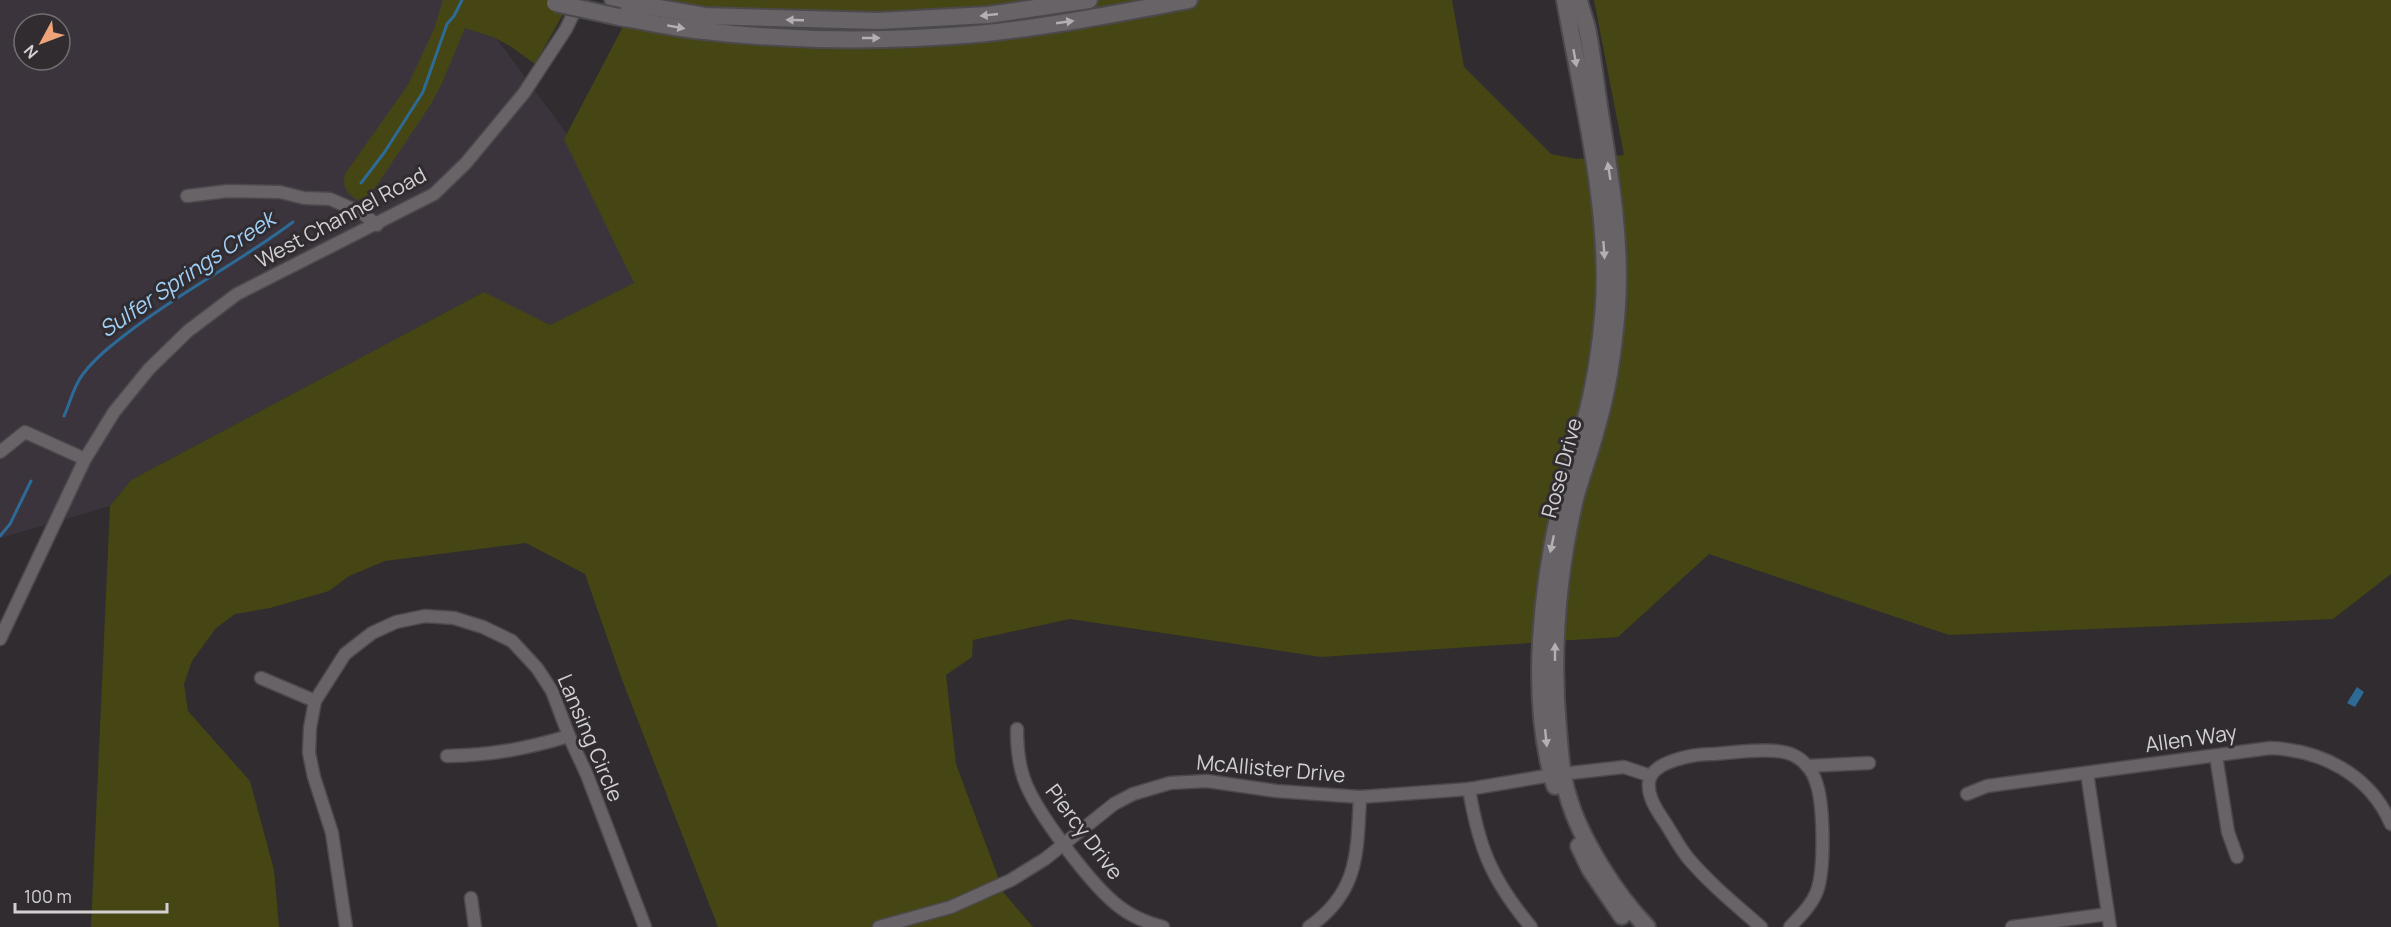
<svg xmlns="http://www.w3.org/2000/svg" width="2391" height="927" viewBox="0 0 2391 927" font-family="Manrope,sans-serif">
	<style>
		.built { fill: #3c343d; fill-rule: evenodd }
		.green { fill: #454613 }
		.water { fill: #2d6a96 }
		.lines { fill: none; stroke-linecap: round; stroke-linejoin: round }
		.stream { stroke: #2d6a96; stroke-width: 3 }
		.minor-casing { stroke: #4c494c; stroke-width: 15 }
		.secondary-casing { stroke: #4c494c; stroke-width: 20 }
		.minor { stroke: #676367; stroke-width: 12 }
		.secondary { stroke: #676367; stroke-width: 16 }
		.secondary-bridge-casing { stroke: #4c494c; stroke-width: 20; stroke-linecap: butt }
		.secondary-bridge { stroke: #676367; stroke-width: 16 }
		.oneway { fill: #b3afb3 }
		.labels { text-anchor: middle; stroke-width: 6; stroke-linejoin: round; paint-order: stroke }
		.street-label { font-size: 21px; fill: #d3d0d3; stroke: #302c30 }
		.water-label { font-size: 22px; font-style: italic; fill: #a0d0f7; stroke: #302c30 }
	</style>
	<rect width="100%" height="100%" fill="#302c30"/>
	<!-- built -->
	<path class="built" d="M 0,0 L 468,0 L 567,134 L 634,283 L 550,325 L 484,292 L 131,480 L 110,506 L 0,538 ZM 24,24 L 60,24 L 60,60 L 24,60 Z"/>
	<!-- green -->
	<g class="green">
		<path d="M 443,0 L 571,0 L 535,64 L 510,46 L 493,37 L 465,28 L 442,83 L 431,104 L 369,197 L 357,200 C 346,193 342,186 345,174 L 408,85 L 434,29 Z"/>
		<path d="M 637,0 L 1452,0 L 1464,67 L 1551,154 L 1576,159 L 1624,155 L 1594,0 L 2391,0 L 2391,574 L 2333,619 L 1949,635 L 1709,554 L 1618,637 L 1321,657 L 1070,619 L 973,640 L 972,657 L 946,675 L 956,764 L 1004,893 L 1033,927 L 718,927 L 621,677 L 585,574 L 526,543 L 385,561 L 349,576 L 329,591 L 270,608 L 235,614 L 216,628 L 192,661 L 184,684 L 188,711 L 250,781 L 274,870 L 279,927 L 91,927 L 110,506 L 131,480 L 484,292 L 550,325 L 634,283 L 564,139 Z"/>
	</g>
	<!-- water -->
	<path class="water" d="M 2357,687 L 2364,692 L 2355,707 L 2347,703 Z"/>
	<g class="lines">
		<!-- stream -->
		<g class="stream">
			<path d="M 361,183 L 384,153 L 423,92 L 447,24 L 454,16 L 462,0"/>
			<path d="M 64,416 C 70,403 74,385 83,374 C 96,357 113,344 130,331 C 182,291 241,261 293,222"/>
			<path d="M 0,536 L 10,524 L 31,481"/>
		</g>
		<defs>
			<g id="minor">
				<path d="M 187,196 L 228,191 L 280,192 L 304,198 L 330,199 L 362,213 L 377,225"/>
				<path d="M 0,452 L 25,432 L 85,459"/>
				<path d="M 0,639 L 85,459 L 114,412 L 149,369 L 188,331 L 237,294 L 434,194 L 466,163 L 524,93 L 566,29 L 580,0"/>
				<path d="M 261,678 L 315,701"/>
				<path d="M 1017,729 C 1017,746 1018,762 1024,779 C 1035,811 1093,888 1121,908 C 1133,917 1148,923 1163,927"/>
				<path d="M 447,756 C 492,755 525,749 569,736"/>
				<path d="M 2216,756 L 2228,832 L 2237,857"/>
				<path d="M 1807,766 L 1869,763"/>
				<path d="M 2087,773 L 2110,927"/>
				<path d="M 1469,789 C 1479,849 1492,880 1531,927"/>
				<path d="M 1967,794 L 1987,786 L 2270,748 C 2322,750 2370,775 2391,824"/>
				<path d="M 471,898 L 475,927"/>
				<path d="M 346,927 L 332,833 L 314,777 L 309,753 L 310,728 L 315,701 L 345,654 L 372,633 L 396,622 L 425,616 L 454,618 L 483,627 L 512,641 L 537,668 L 552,691 L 569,736 L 587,775 L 645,927"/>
				<path d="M 879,927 L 951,907 L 1011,880 L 1045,859 L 1114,804 L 1133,794 L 1170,783 L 1207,781 L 1276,791 L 1360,797 L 1469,789 L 1552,775 L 1624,767 L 1651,776"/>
				<path d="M 1309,927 C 1359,892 1357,853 1360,797"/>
				<path d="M 1761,927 C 1736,905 1710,884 1688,858 C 1680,848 1673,835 1666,824 C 1658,812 1647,797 1649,782 C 1651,761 1695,754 1711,754 C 1732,753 1775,746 1793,755 C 1804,760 1813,771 1816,782 C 1824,804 1825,869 1817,891 C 1812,905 1800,916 1790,927"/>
				<path d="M 2012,927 L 2108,914"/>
			</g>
			<g id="secondary">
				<path d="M 613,0 L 705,16 L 878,21 L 988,15 L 1089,0"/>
				<path d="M 1579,0 C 1581,10 1585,19 1587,28 C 1593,58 1596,89 1601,119 C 1611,181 1621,243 1617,306 C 1614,348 1608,390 1596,430 C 1590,453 1581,476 1575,499 C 1557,576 1551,651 1558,729 C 1560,752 1561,774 1568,796 C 1580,839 1616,895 1647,927"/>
				<path d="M 619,17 C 644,21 670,27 695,30 C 787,41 885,42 977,34 C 1048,27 1119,13 1189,0"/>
				<path d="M 1555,786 C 1528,698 1542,583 1563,495 C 1569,471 1578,449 1584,425 C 1595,386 1601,345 1604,305 C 1610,207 1582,97 1565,0"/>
				<path d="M 1579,846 L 1590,869 L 1622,916"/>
			</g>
		</defs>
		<!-- minor casing -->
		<use href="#minor" class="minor-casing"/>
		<!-- secondary casing -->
		<use href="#secondary" class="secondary-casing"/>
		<!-- minor -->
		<use href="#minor" class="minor"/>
		<!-- secondary -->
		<use href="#secondary" class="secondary"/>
		<defs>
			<path id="secondary-bridge" d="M 555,3 L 619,17"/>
		</defs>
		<!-- secondary-bridge casing -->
		<use href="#secondary-bridge" class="secondary-bridge-casing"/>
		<!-- secondary-bridge -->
		<use href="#secondary-bridge" class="secondary-bridge"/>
	</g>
	<!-- one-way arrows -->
	<defs><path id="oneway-solid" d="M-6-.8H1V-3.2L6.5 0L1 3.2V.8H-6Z" transform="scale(1.5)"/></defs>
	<g class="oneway">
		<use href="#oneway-solid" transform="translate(989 15) rotate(174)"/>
		<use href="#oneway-solid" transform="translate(795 20) rotate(-178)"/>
		<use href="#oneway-solid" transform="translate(1065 22) rotate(-8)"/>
		<use href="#oneway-solid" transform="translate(676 27) rotate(10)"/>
		<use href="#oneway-solid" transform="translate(871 38)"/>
		<use href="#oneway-solid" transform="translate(1575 58) rotate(80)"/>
		<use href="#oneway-solid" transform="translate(1609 171) rotate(-99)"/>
		<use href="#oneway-solid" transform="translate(1604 250) rotate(86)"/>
		<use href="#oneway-solid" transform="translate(1552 544) rotate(102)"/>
		<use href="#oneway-solid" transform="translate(1555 652) rotate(-90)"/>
		<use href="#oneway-solid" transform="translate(1546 738) rotate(84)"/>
	</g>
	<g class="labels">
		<!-- street labels -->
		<g class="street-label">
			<text transform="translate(341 218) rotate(-28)" y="7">West Channel Road</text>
			<text transform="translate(1562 468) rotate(-75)" y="7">Rose Drive</text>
			<text transform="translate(590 738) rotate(67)" y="7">Lansing Circle</text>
			<text transform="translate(2191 739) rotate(-8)" y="7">Allen Way</text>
			<text transform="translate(1271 769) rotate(5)" y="7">McAllister Drive</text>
			<text transform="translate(1084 832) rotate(53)" y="7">Piercy Drive</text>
		</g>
		<!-- water labels -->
		<g class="water-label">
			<text transform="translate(187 274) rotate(-34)" y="8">Sulfer Springs Creek</text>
		</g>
	</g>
	<!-- north arrow -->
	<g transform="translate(42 42) rotate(229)"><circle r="28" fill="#302c30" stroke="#716e71" stroke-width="1.5"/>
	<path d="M0-4.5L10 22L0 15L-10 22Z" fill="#f0a279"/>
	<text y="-9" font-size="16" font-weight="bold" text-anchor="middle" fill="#d3d0d3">N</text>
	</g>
	<!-- scale -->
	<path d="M15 903v9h152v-9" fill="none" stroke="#d3d0d3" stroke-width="3"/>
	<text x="24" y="903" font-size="18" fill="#d3d0d3" stroke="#302c30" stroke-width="4.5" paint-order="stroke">100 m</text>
</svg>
